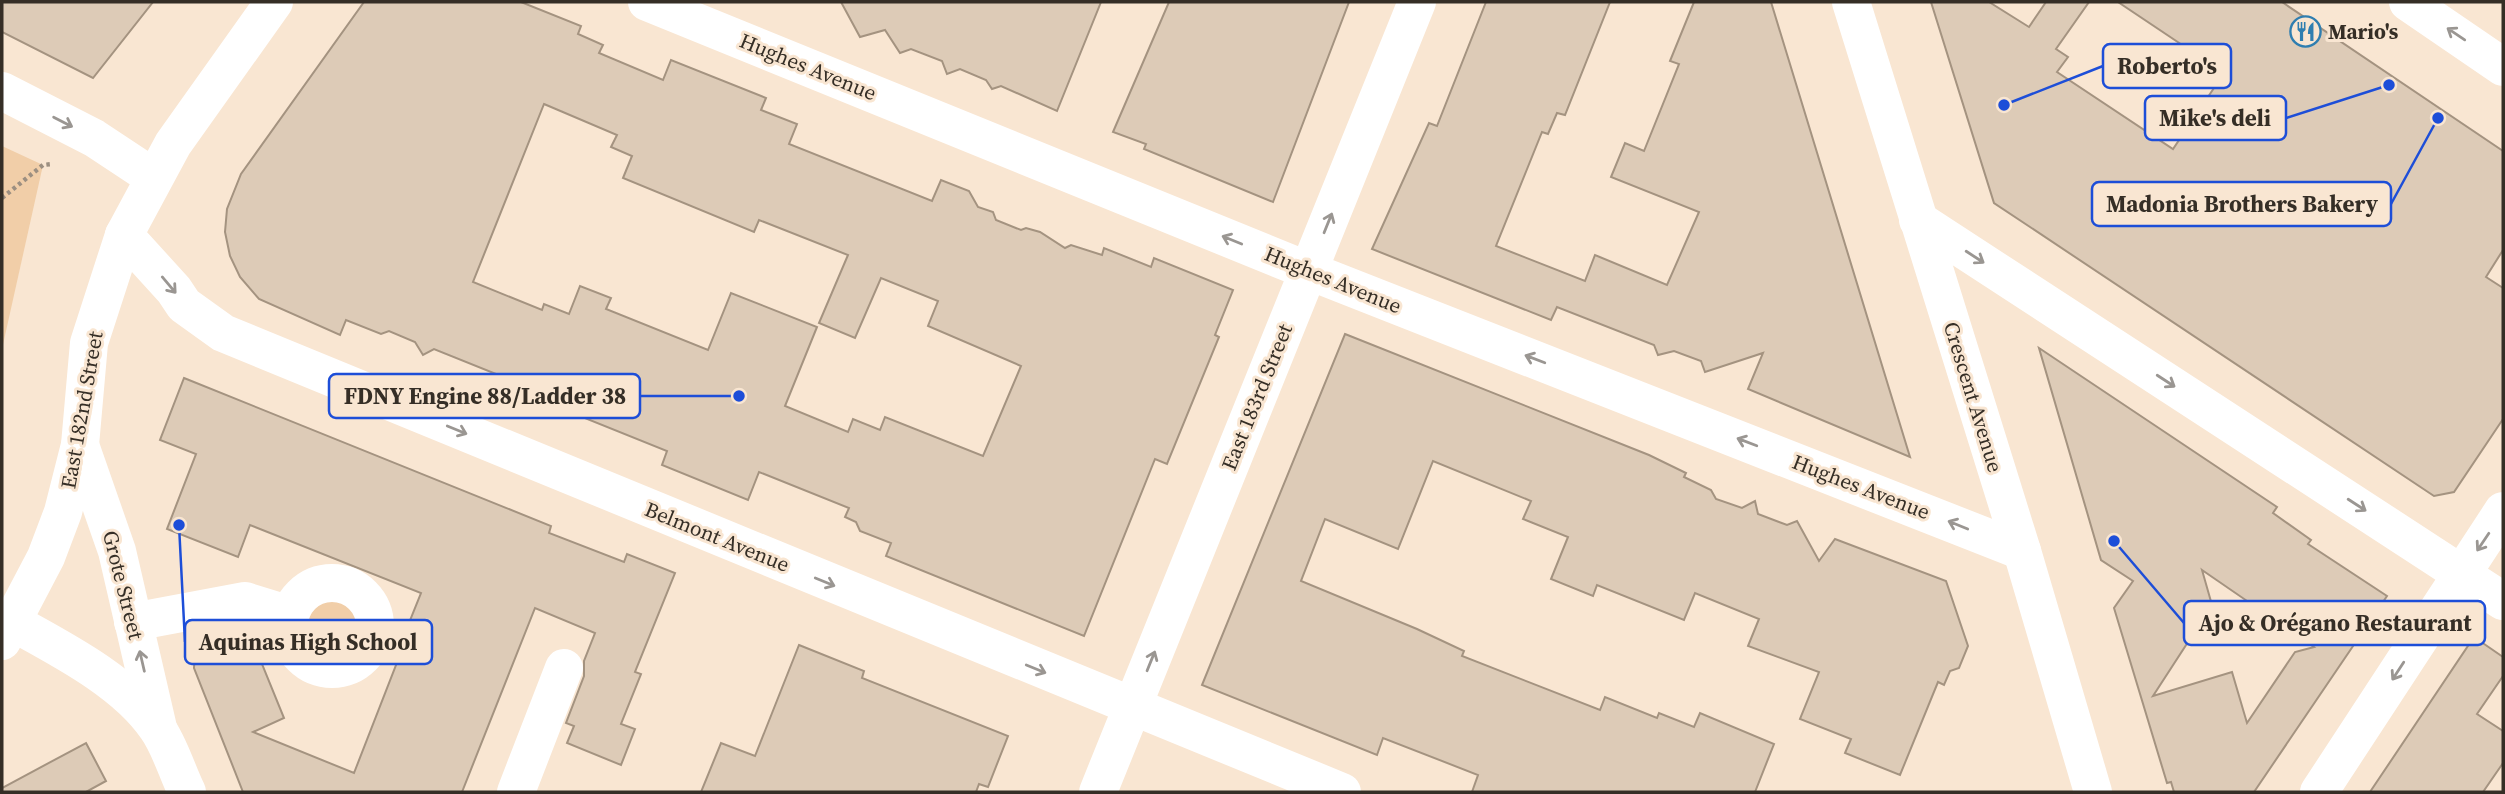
<svg xmlns="http://www.w3.org/2000/svg" width="2505" height="794" viewBox="0 0 2505 794" font-family="'Source Serif 4',serif">
	<style>
		.green { fill: #f1cea8 }
		.building { fill: #ddcbb7; stroke: #a49380; stroke-width: 2; fill-rule: evenodd }
		.lines { fill: none; stroke-linecap: round; stroke-linejoin: round }
		.path { stroke: #9c8f81; stroke-width: 4.5; stroke-dasharray: 3.5 3.5; stroke-linecap: butt }
		.minor { stroke: #fff; stroke-width: 38 }
		.oneway { stroke: #9a9692 }
		.labels { text-anchor: middle; stroke-width: 6; stroke-linejoin: round; paint-order: stroke }
		.poi-label { font-size: 21px; font-weight: bold; fill: #352e26; stroke: #f9e6d2; text-anchor: start }
		.street-label { font-size: 21px; fill: #352e26; stroke: #f9e6d2 }
		.leader { fill: none; stroke: #1d4ed8; stroke-width: 2.5 }
		.callout-dot { fill: #1d4ed8; stroke: #f9e6d2; stroke-width: 2.5 }
		.callout { fill: #f9e6d2; stroke: #1d4ed8; stroke-width: 2.5 }
		.callout-label { font-size: 23px; text-anchor: middle; font-weight: bold; fill: #352e26 }
	</style>
	<rect width="100%" height="100%" fill="#f9e6d2"/>
	<!-- green -->
	<g class="green">
		<path d="M 2,146 L 43,165 L 2,349 Z"/>
		<circle cx="334" cy="626" r="26"/>
	</g>
	<!-- building -->
	<g class="building">
		<path d="M 2,2 L 153,2 L 93,78 L 2,32 Z"/>
		<path d="M 364,2 L 521,2 L 581,26 L 578,34 L 603,45 L 599,53 L 663,80 L 671,60 L 766,98 L 761,110 L 797,124 L 789,144 L 932,201 L 941,180 L 969,191 L 978,207 L 993,212 L 996,220 L 1021,230 L 1026,228 L 1040,232 L 1065,248 L 1071,245 L 1102,255 L 1104,248 L 1151,267 L 1154,258 L 1233,290 L 1215,335 L 1219,337 L 1167,464 L 1155,459 L 1084,636 L 886,556 L 891,543 L 860,531 L 856,522 L 845,517 L 849,508 L 759,472 L 748,500 L 662,465 L 667,451 L 535,398 L 538,391 L 434,349 L 423,355 L 415,342 L 389,331 L 381,334 L 346,320 L 340,335 L 259,299 L 240,277 L 230,256 L 225,232 L 227,209 L 241,174 ZM 544,104 L 617,135 L 611,147 L 632,156 L 623,178 L 754,232 L 759,220 L 848,255 L 819,323 L 855,338 L 881,278 L 938,301 L 928,326 L 1021,366 L 983,456 L 885,417 L 880,430 L 853,419 L 848,432 L 785,406 L 817,327 L 731,293 L 708,350 L 606,309 L 611,298 L 580,286 L 569,314 L 544,304 L 542,310 L 473,282 Z"/>
		<path d="M 841,2 L 1101,2 L 1057,111 L 1001,86 L 992,89 L 986,80 L 960,69 L 947,74 L 942,61 L 911,49 L 900,53 L 885,30 L 860,37 Z"/>
		<path d="M 1169,2 L 1349,2 L 1273,202 L 1144,149 L 1146,144 L 1113,132 Z"/>
		<path d="M 1486,2 L 1610,2 L 1565,115 L 1557,113 L 1548,134 L 1542,132 L 1496,246 L 1585,281 L 1595,255 L 1667,285 L 1699,212 L 1611,177 L 1625,143 L 1644,151 L 1679,64 L 1670,61 L 1694,2 L 1771,2 L 1910,457 L 1748,389 L 1763,353 L 1705,372 L 1701,361 L 1674,351 L 1658,355 L 1654,345 L 1557,307 L 1551,320 L 1372,249 L 1429,123 L 1437,126 Z"/>
		<path d="M 1931,2 L 1989,2 L 2029,27 L 2046,2 L 2089,2 L 2056,49 L 2068,57 L 2057,72 L 2173,149 L 2224,73 L 2118,2 L 2282,2 L 2503,151 L 2503,250 L 2486,277 L 2503,288 L 2503,419 L 2454,492 L 2434,496 L 1994,203 Z"/>
		<path d="M 1345,334 L 1649,455 L 1686,473 L 1684,477 L 1711,490 L 1716,499 L 1742,508 L 1755,501 L 1758,514 L 1787,525 L 1797,521 L 1819,561 L 1835,539 L 1946,581 L 1968,646 L 1959,668 L 1950,671 L 1944,685 L 1938,682 L 1900,775 L 1845,753 L 1851,739 L 1800,719 L 1819,672 L 1748,646 L 1759,619 L 1695,593 L 1684,620 L 1597,585 L 1593,596 L 1551,579 L 1568,537 L 1523,519 L 1531,501 L 1433,461 L 1398,549 L 1325,519 L 1301,581 L 1417,629 L 1464,651 L 1462,656 L 1600,710 L 1605,697 L 1657,718 L 1659,713 L 1694,727 L 1700,713 L 1774,744 L 1755,792 L 1472,792 L 1478,775 L 1383,738 L 1377,755 L 1202,685 Z"/>
		<path d="M 2039,348 L 2277,507 L 2273,513 L 2311,540 L 2308,544 L 2387,596 L 2254,792 L 2174,792 L 2171,782 L 2167,783 L 2114,608 L 2133,581 L 2101,560 ZM 2202,570 L 2314,647 L 2295,652 L 2247,723 L 2232,672 L 2153,696 L 2212,605 Z"/>
		<path d="M 184,378 L 551,526 L 549,533 L 624,562 L 627,554 L 675,573 L 635,672 L 641,674 L 621,724 L 635,729 L 621,765 L 567,743 L 574,726 L 566,723 L 584,676 L 584,661 L 595,633 L 535,608 L 462,792 L 243,792 L 194,668 L 195,650 L 202,639 L 222,630 L 232,629 L 251,637 L 284,718 L 253,732 L 354,773 L 410,629 L 407,628 L 421,593 L 250,525 L 238,557 L 167,529 L 196,454 L 160,440 Z"/>
		<path d="M 2474,637 L 2503,657 L 2503,676 L 2477,714 L 2503,731 L 2503,763 L 2483,792 L 2370,792 Z"/>
		<path d="M 799,645 L 864,671 L 862,678 L 1008,736 L 988,787 L 979,784 L 976,792 L 701,792 L 721,743 L 755,756 Z"/>
		<path d="M 86,743 L 106,781 L 86,792 L 2,792 L 2,788 Z"/>
	</g>
	<g class="lines">
		<!-- path -->
		<path class="path" d="M 2,198 L 43,165 L 52,164"/>
		<!-- minor -->
		<g class="minor">
			<path d="M 647,2 L 1309,271 L 2022,551"/>
			<path d="M 1851,2 L 2022,551 L 2093,792"/>
			<path d="M 2408,2 L 2503,67"/>
			<path d="M 2,91 L 94,138 L 153,177"/>
			<path d="M 1918,220 L 2503,601"/>
			<path d="M 124,235 L 174,290 L 184,305 L 223,333 L 1342,792"/>
			<path d="M 80,445 L 117,551 L 158,728"/>
			<circle cx="332" cy="626" r="43"/>
			<path d="M 133,622 L 245,601 L 290,615"/>
			<path d="M 14,623 C 61,649 126,682 157,728 C 170,746 177,772 187,792"/>
			<path d="M 2,641 L 46,557 L 63,512 L 80,445 L 89,343 L 124,235 L 173,144 L 274,2"/>
			<path d="M 516,792 L 564,668"/>
			<path d="M 1098,792 L 1417,2"/>
			<path d="M 2319,792 L 2503,511"/>
		</g>
	</g>
	<!-- one-way arrows -->
	<defs><path id="oneway-shaft" d="M-6 0H5M1.5-3L5.5 0L1.5 3" fill="none" stroke-width="1.6" stroke-linecap="round" stroke-linejoin="round" transform="scale(1.75)"/></defs>
	<g class="oneway">
		<use href="#oneway-shaft" transform="translate(2456 34) rotate(-146)"/>
		<use href="#oneway-shaft" transform="translate(63 122) rotate(27)"/>
		<use href="#oneway-shaft" transform="translate(1328 223) rotate(-68)"/>
		<use href="#oneway-shaft" transform="translate(1232 240) rotate(-158)"/>
		<use href="#oneway-shaft" transform="translate(1975 257) rotate(33)"/>
		<use href="#oneway-shaft" transform="translate(169 285) rotate(50)"/>
		<use href="#oneway-shaft" transform="translate(1535 359) rotate(-159)"/>
		<use href="#oneway-shaft" transform="translate(2166 381) rotate(33)"/>
		<use href="#oneway-shaft" transform="translate(457 430) rotate(22)"/>
		<use href="#oneway-shaft" transform="translate(1747 442) rotate(-159)"/>
		<use href="#oneway-shaft" transform="translate(2357 505) rotate(33)"/>
		<use href="#oneway-shaft" transform="translate(1958 525) rotate(-158)"/>
		<use href="#oneway-shaft" transform="translate(2483 542) rotate(124)"/>
		<use href="#oneway-shaft" transform="translate(825 582) rotate(22)"/>
		<use href="#oneway-shaft" transform="translate(142 661) rotate(-103)"/>
		<use href="#oneway-shaft" transform="translate(1151 661) rotate(-68)"/>
		<use href="#oneway-shaft" transform="translate(1036 669) rotate(22)"/>
		<use href="#oneway-shaft" transform="translate(2398 671) rotate(123)"/>
	</g>
	<!-- icons -->
	<defs>
		<symbol id="restaurant-ring" viewBox="-11 -11 22 22"><circle r="9.5" fill="#f9e6d2" stroke="#2f7eb0" stroke-width="1.5"/><path d="M-5-6h1v4h1v-4h1v4h1v-4h1v5L-1.5 .5V6h-2V.5L-5-1ZM5-6V6H3V1.5H1.5Q1.5-4 5-6Z" fill="#2f7eb0"/></symbol>
	</defs>
	<g fill-rule="evenodd">
		<use href="#restaurant-ring" x="2288" y="14" width="35" height="35"/>
	</g>
	<g class="labels">
		<!-- poi labels -->
		<g class="poi-label">
			<text x="2328" y="39">Mario's</text>
		</g>
		<!-- street labels -->
		<g class="street-label">
			<text transform="translate(808 67) rotate(22)" y="7">Hughes Avenue</text>
			<text transform="translate(1333 280) rotate(22)" y="7">Hughes Avenue</text>
			<text transform="translate(1257 397) rotate(-68)" y="7">East 183rd Street</text>
			<text transform="translate(1973 397) rotate(73)" y="7">Crescent Avenue</text>
			<text transform="translate(82 410) rotate(-80)" y="7">East 182nd Street</text>
			<text transform="translate(1861 487) rotate(21)" y="7">Hughes Avenue</text>
			<text transform="translate(717 537) rotate(22)" y="7">Belmont Avenue</text>
			<text transform="translate(123 585) rotate(76)" y="7">Grote Street</text>
		</g>
	</g>
	<!-- callouts -->
	<path class="leader" d="M2004 105L2103 66M2389 85L2286 118M2438 118L2391 204M739 396L640 396M2114 541L2184 623M179 525L185 642"/>
	<g class="callout-dot">
		<circle cx="2004" cy="105" r="7"/>
		<circle cx="2389" cy="85" r="7"/>
		<circle cx="2438" cy="118" r="7"/>
		<circle cx="739" cy="396" r="7"/>
		<circle cx="2114" cy="541" r="7"/>
		<circle cx="179" cy="525" r="7"/>
	</g>
	<g class="callout">
		<rect x="2103" y="44" width="128" height="44" rx="7"/>
		<rect x="2145" y="96" width="141" height="44" rx="7"/>
		<rect x="2092" y="182" width="299" height="44" rx="7"/>
		<rect x="329" y="374" width="311" height="44" rx="7"/>
		<rect x="2184" y="601" width="301" height="44" rx="7"/>
		<rect x="185" y="620" width="247" height="44" rx="7"/>
	</g>
	<g class="callout-label">
		<text x="2167" y="74">Roberto's</text>
		<text x="2215" y="126">Mike's deli</text>
		<text x="2242" y="212">Madonia Brothers Bakery</text>
		<text x="485" y="404">FDNY Engine 88/Ladder 38</text>
		<text x="2335" y="631">Ajo &amp; Orégano Restaurant</text>
		<text x="308" y="650">Aquinas High School</text>
	</g>
	<!-- border -->
	<rect width="2505" height="794" fill="none" stroke="#352e26" stroke-width="7"/>
</svg>
